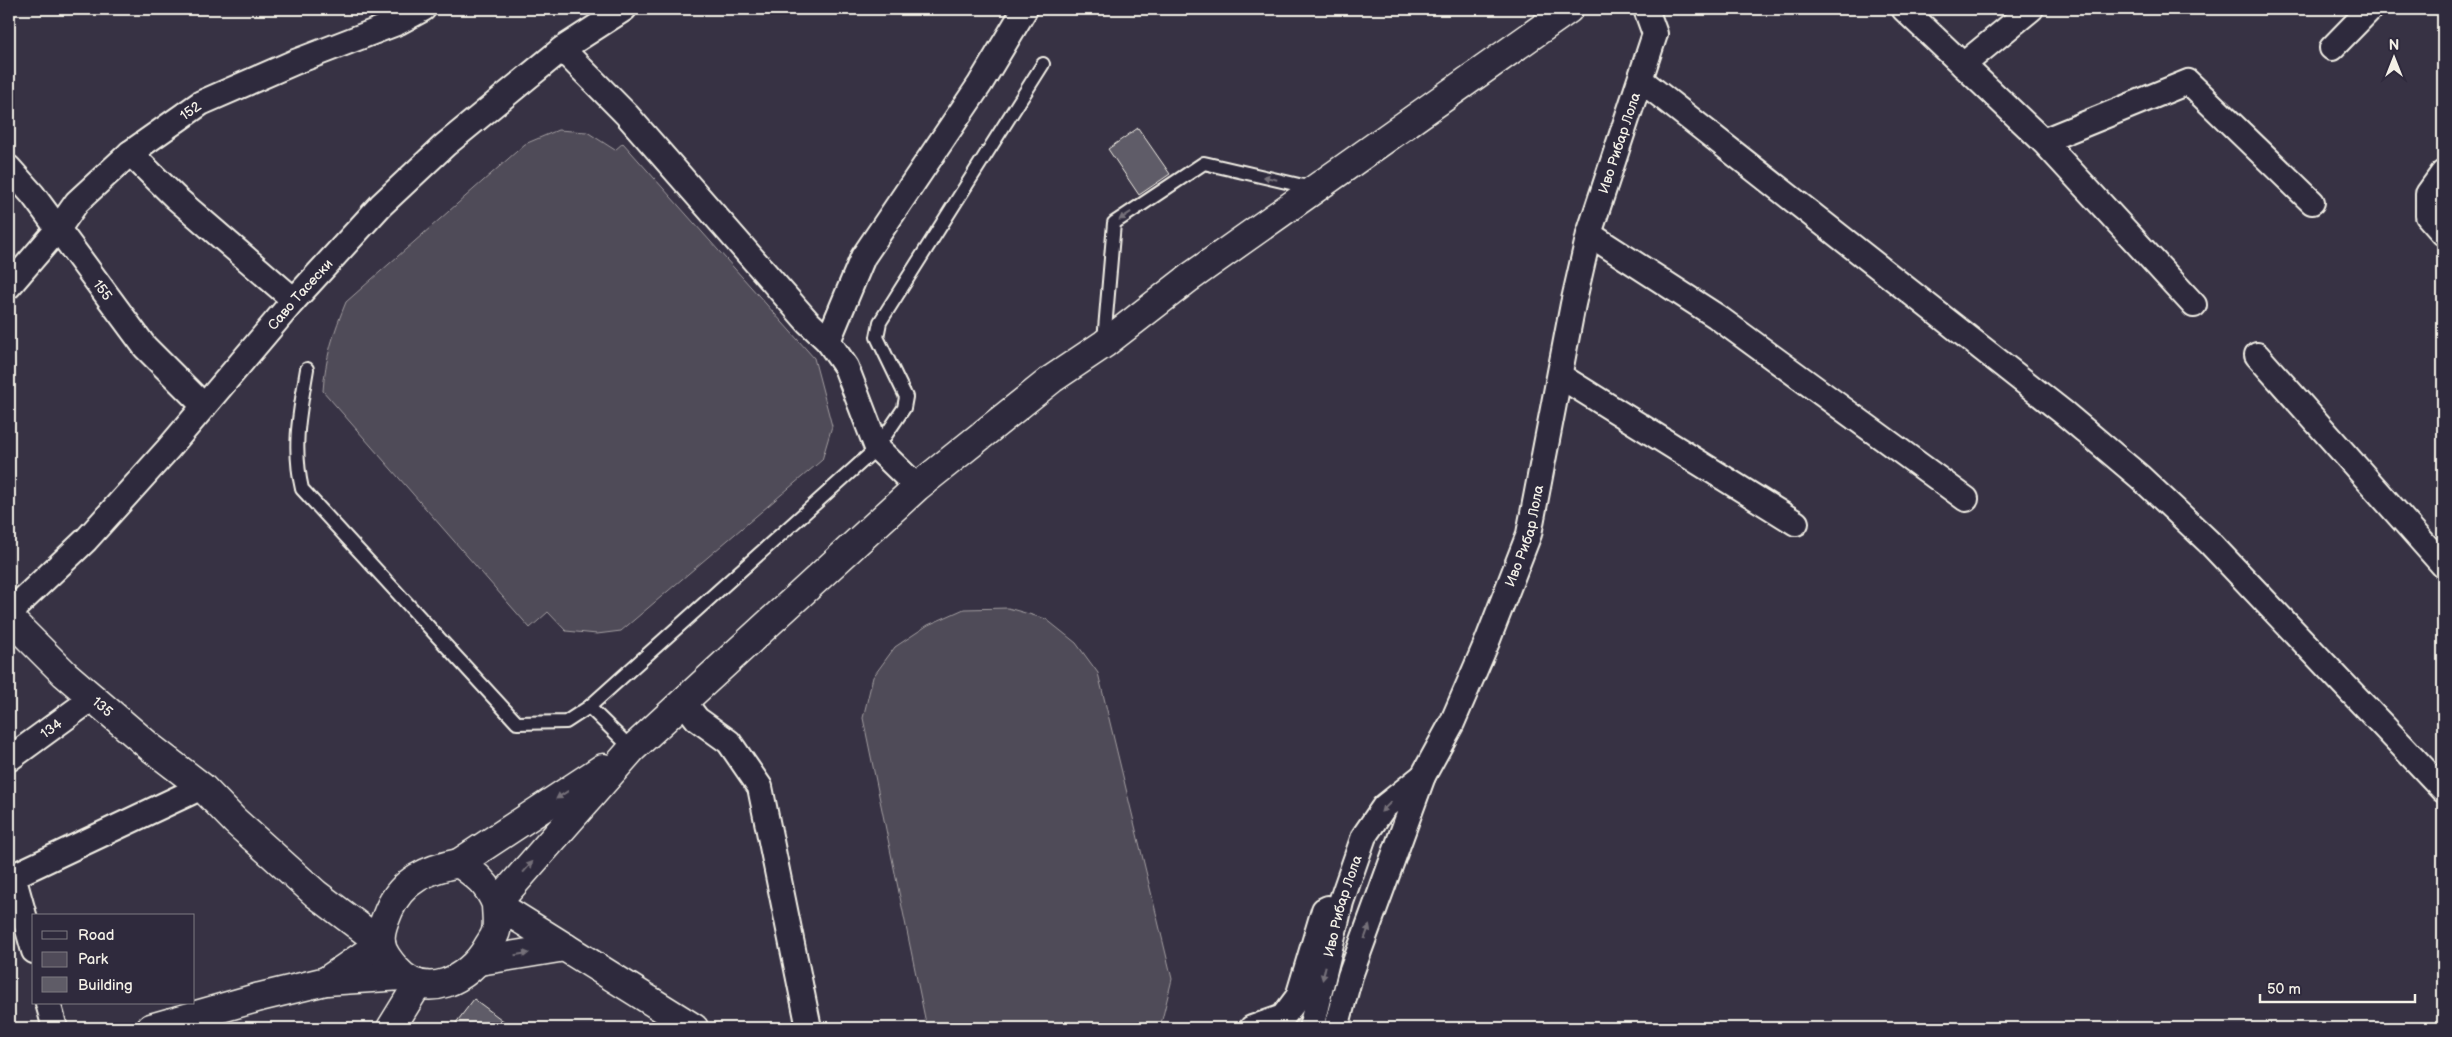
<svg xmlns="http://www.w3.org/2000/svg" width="2452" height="1037" viewBox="0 0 2452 1037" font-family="'Balsamiq Sans',sans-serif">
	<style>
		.green { fill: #504b59; stroke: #a29ea0 }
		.building { fill: #5f5c67; stroke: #f4f1e8 }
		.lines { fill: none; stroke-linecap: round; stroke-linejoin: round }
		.lane-casing { stroke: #f4f1e8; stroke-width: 16 }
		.street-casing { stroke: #f4f1e8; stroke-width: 28 }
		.secondary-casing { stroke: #f4f1e8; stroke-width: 31 }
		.lane { stroke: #2f2a3d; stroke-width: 12 }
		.street { stroke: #2f2a3d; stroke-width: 24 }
		.secondary { stroke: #2f2a3d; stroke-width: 28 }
		.oneway { fill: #747079 }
		.labels { text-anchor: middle; stroke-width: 4; stroke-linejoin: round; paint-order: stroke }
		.street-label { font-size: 14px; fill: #f4f1e8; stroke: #2f2a3d }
	</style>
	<rect width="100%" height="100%" fill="#373244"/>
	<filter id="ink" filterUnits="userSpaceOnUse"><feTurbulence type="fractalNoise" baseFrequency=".02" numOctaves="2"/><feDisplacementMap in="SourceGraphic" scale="10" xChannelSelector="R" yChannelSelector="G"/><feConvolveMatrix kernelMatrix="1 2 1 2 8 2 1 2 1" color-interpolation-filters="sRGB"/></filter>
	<g filter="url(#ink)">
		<!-- green -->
		<g class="green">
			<path d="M 558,130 L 587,132 L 615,150 L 623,143 L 814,358 L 832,426 L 822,460 L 621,631 L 597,634 L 566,631 L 548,612 L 530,628 L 323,391 C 325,359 334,331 346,302 L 525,144 Z"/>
			<path d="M 1008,608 L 1046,619 L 1076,643 L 1098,673 L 1172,979 L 1162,1020 L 1157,1028 L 927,1028 L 863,718 L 873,677 L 895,647 L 928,625 L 964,609 Z"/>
		</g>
		<!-- building -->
		<g class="building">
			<path d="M 1138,128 L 1170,174 L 1139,195 L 1108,149 Z"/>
			<path d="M 474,999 L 513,1028 L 452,1028 Z"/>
		</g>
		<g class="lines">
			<defs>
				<g id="lane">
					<path d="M 1104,341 L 1114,223 L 1204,163 L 1312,188"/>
					<path d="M 307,369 C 300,411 292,446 302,489 L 517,723 L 566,722 L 589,707 L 877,448 L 904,408 L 906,397 L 877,337 L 880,322 L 1043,64"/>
					<path d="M 589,707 L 632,749"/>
				</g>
				<g id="street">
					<path d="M 1904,9 L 2043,141 L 2194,305"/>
					<path d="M 2332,48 L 2370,9"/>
					<path d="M 562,49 L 627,115 L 808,322 L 828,341 L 846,367 L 877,448 L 917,487"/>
					<path d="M 1963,65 L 2031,9"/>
					<path d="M 1641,80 L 2064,413 L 2140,477 L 2210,543 L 2443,789"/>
					<path d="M 2043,141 L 2188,82 L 2312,202"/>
					<path d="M 130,153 L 176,198 L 294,300"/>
					<path id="s1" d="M 9,168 L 33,195 L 145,347 L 204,406"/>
					<path d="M 2443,173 L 2428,194 L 2428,216 L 2443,233"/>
					<path d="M 1589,234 L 1716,316 L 1966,499"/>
					<path id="s2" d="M 9,286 L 58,229 L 77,202 L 130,153 L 201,103 L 295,62 L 399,22 L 423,9"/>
					<path d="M 828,341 L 863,257 L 980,84 L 1025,9"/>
					<path d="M 2257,355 L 2443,565"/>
					<path d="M 1560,376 L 1796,523"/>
					<path id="s3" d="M 9,613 L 86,540 L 168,449 L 294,300 L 381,205 L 445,145 L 562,49 L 624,9"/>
					<path d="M 684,702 L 697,719 L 729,742 L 760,787 L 809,1028"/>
					<path id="s4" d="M 9,759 L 94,697"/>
					<path d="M 13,876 L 34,951"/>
					<path d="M 9,878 L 202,787"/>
					<path d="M 48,1003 L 55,1028"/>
					<path d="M 1252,1028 L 1283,1017 L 1298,997 L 1324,910 L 1328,908"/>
					<path id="s5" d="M 1311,1028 L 1341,902 L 1364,836 L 1384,807 L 1423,776 L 1452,723 L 1487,642 L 1529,534 L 1573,304 L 1589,234 L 1655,34 L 1646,9"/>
					<path d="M 1336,1028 L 1350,976 L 1423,776"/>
				</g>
				<g id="secondary">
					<path id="s6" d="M 9,618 L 65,674 L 150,747 L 202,787 L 235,821 L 316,894 L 381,943 L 326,981"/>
					<path d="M 459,863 L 603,768"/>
					<path d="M 479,961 L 565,947"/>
					<path d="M 151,1028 L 260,997 L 326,981 L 402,976"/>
					<path d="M 391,1028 L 418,984"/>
					<path d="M 694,1028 L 496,904 C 488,884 476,875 459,863 C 428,869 402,880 389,910 C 385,920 379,932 381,943 C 382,953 390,962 396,969 C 425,1003 469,979 487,948 C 490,943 495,936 496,931 C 498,923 496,912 496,904 L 632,749 L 917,487 L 1052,379 L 1104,344 L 1189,278 L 1569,9"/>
				</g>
			</defs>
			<!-- lane casing -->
			<use href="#lane" class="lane-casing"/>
			<!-- street casing -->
			<use href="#street" class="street-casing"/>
			<!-- secondary casing -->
			<use href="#secondary" class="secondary-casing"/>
			<!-- lane -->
			<use href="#lane" class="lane"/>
			<!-- street -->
			<use href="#street" class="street"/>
			<!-- secondary -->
			<use href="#secondary" class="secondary"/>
		</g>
		<!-- one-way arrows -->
		<defs><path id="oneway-solid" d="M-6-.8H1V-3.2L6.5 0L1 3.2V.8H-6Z" transform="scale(1.25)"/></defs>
		<g class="oneway">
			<use href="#oneway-solid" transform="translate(1270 178) rotate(-167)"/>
			<use href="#oneway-solid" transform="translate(1125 216) rotate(146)"/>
			<use href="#oneway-solid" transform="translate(562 795) rotate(147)"/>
			<use href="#oneway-solid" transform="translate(1386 807) rotate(135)"/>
			<use href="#oneway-solid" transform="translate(528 867) rotate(-49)"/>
			<use href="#oneway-solid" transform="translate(1367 932) rotate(-70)"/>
			<use href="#oneway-solid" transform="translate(522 954) rotate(-9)"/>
			<use href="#oneway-solid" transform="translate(1324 973) rotate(103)"/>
		</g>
	</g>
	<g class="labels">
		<!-- street labels -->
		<g class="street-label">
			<text dy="5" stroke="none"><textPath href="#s2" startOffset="254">152</textPath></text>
			<text dy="5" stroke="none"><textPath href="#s5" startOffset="951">Иво Рибар Лола</textPath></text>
			<text dy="5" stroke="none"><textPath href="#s1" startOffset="154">155</textPath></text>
			<text dy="5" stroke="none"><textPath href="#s3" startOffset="432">Саво Тасески</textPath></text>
			<text dy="5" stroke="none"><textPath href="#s5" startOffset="546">Иво Рибар Лола</textPath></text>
			<text dy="5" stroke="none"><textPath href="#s6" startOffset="129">135</textPath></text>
			<text dy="5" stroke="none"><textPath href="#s4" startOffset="52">134</textPath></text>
			<text dy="5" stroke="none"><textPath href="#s5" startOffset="126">Иво Рибар Лола</textPath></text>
		</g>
	</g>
	<!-- margin -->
	<rect width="2452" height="1037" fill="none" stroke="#2f2a3d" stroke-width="30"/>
	<rect x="15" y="15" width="2422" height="1007" fill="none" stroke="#f4f1e8" stroke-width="2" filter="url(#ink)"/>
	<!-- legend -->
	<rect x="32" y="914" width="162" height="90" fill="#2f2a3d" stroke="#7e7a81"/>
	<rect x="42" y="931" width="25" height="8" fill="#2f2a3d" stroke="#7e7a81"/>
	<text x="78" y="940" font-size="15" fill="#f4f1e8">Road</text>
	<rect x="42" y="952" width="25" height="15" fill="#504b59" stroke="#7e7a81"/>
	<text x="78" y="964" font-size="15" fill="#f4f1e8">Park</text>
	<rect x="42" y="977" width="25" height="15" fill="#5f5c67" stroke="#7e7a81"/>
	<text x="78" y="990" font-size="15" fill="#f4f1e8">Building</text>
	<!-- north arrow -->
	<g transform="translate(2394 58)" stroke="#2f2a3d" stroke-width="4" paint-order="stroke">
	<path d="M0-4L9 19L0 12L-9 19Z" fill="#f4f1e8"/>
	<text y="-8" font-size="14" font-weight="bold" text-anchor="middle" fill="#f4f1e8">N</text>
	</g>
	<!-- scale -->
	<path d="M2260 994v8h155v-8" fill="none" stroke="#f4f1e8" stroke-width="2.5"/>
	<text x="2267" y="994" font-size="15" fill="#f4f1e8" stroke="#2f2a3d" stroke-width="4" paint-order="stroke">50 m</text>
</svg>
